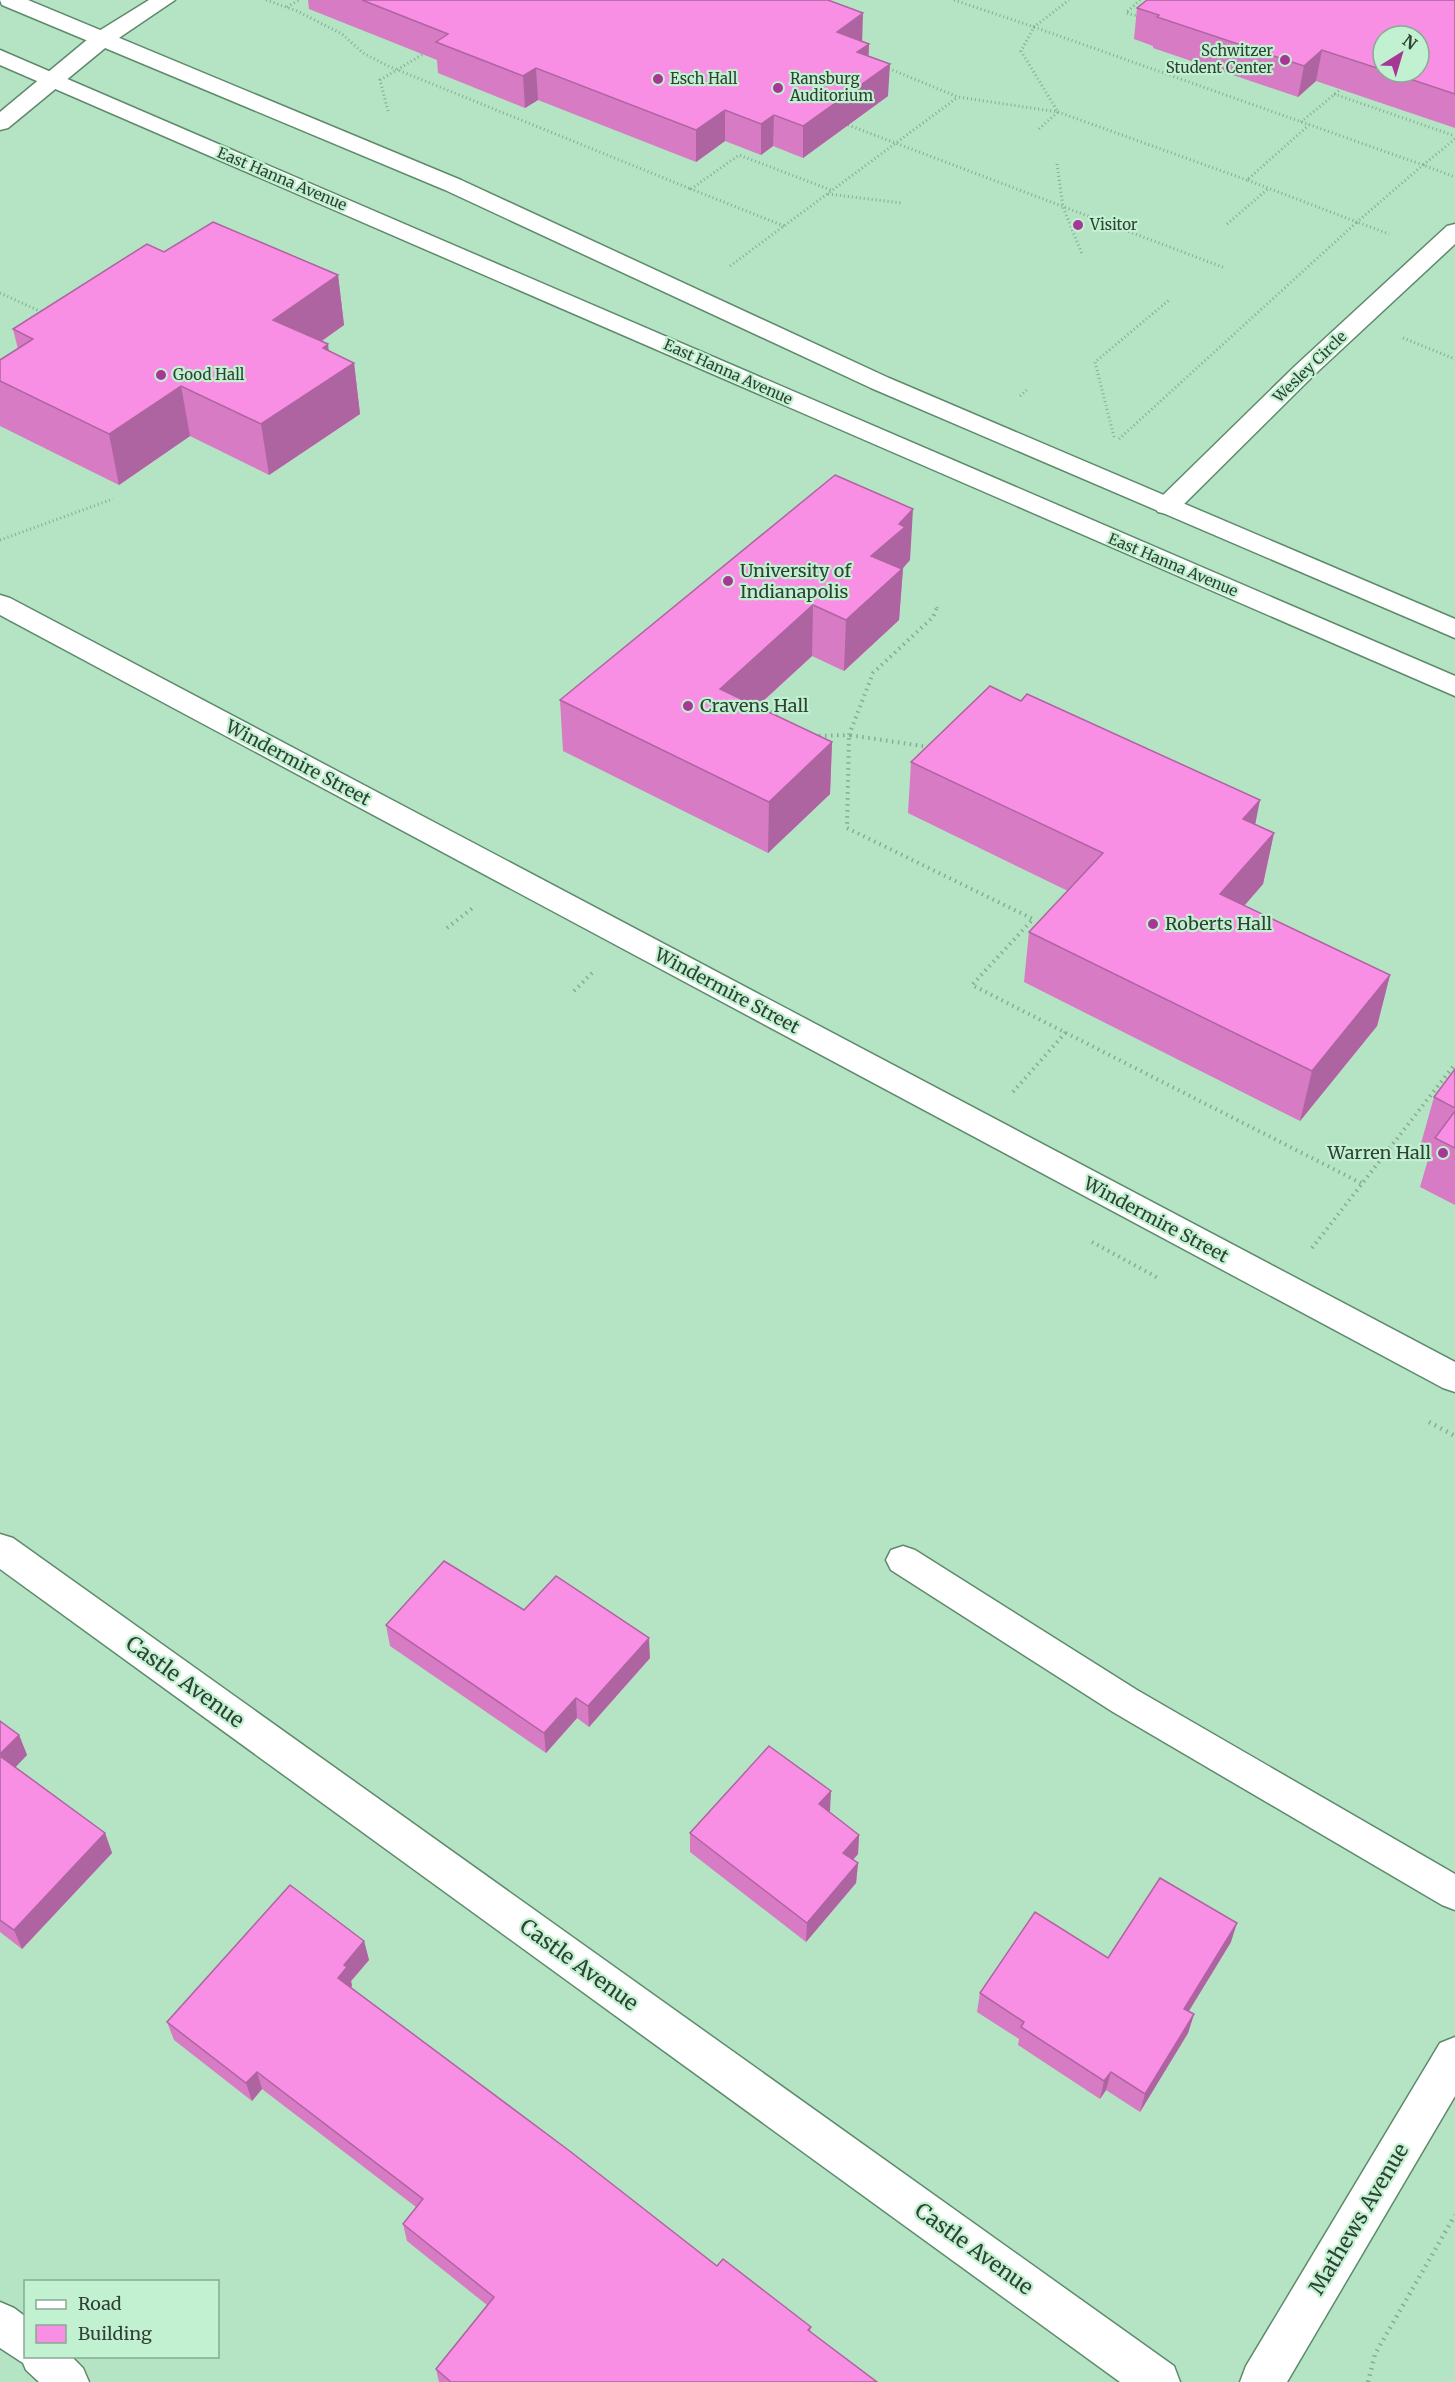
<svg xmlns="http://www.w3.org/2000/svg" width="1455" height="2382" viewBox="0 0 1455 2382" font-family="Merriweather,serif">
	<style>
		.lines { fill: none; stroke-linecap: round; stroke-linejoin: round }
		.lane-casing { stroke: #5e8a6c; stroke-width: 3 }
		.street-casing { stroke: #5e8a6c; stroke-width: 3 }
		.secondary-casing { stroke: #5e8a6c; stroke-width: 3 }
		.path-far2 { stroke: #86ac91; stroke-width: 3; stroke-dasharray: 1 3; stroke-linecap: butt }
		.path-far1 { stroke: #86ac91; stroke-width: 4; stroke-dasharray: 1.5 4.5; stroke-linecap: butt }
		.path { stroke: #86ac91; stroke-width: 4.5; stroke-dasharray: 1.5 5; stroke-linecap: butt }
		.lane { fill: #fff; fill-rule: evenodd }
		.street { fill: #fff; fill-rule: evenodd }
		.secondary { fill: #fff; fill-rule: evenodd }
		.wall { fill: #d67bc4; fill-rule: evenodd }
		.shaded-wall { fill: #ae64a0 }
		.building { fill: #f98fe4; stroke: #ae64a0; stroke-width: 1.5 }
		.poi-dot { fill: #a63795; stroke: #c1f1d0; stroke-width: 2 }
		.labels { text-anchor: middle; stroke-width: 4.5; stroke-linejoin: round; paint-order: stroke }
		.far-poi-label { font-size: 15px; fill: #2e4134; stroke: #c1f1d0; text-anchor: start }
		.far-street-label { font-size: 15px; fill: #2e4134; stroke: #c1f1d0 }
		.poi-label { font-size: 18px; fill: #2e4134; stroke: #c1f1d0; text-anchor: start }
		.street-label { font-size: 18px; fill: #2e4134; stroke: #c1f1d0 }
		.near-street-label { font-size: 21px; fill: #2e4134; stroke: #c1f1d0 }
	</style>
	<rect width="100%" height="100%" fill="#b4e4c3"/>
	<g class="lines">
		<defs>
			<g id="lane">
				<path d="M 903,1546 L 915,1550 L 1137,1690 L 1455,1874 L 1455,1910 L 1442,1905 L 1113,1712 L 891,1570 L 886,1560 L 891,1550 Z"/>
				<path d="M 0,2302 L 14,2308 L 26,2317 L 26,2356 L 71,2356 L 83,2368 L 89,2382 L 39,2382 L 26,2370 L 23,2363 L 0,2348 Z"/>
			</g>
			<g id="street">
				<path d="M 149,0 L 175,0 L 110,44 L 8,128 L 0,130 L 0,112 L 94,34 Z"/>
				<path d="M 1455,224 L 1455,244 L 1313,376 L 1176,512 L 1167,514 L 1158,512 L 1154,506 L 1158,500 L 1295,366 L 1447,226 Z"/>
				<path d="M 0,595 L 10,598 L 1455,1362 L 1455,1392 L 1443,1388 L 0,615 Z"/>
				<path d="M 0,1534 L 13,1538 L 1174,2366 L 1180,2382 L 1120,2382 L 0,1569 Z"/>
				<path d="M 1455,2037 L 1455,2096 L 1287,2382 L 1240,2382 L 1246,2366 L 1440,2043 Z"/>
			</g>
			<g id="secondary">
				<path d="M 0,0 L 28,0 L 461,180 L 889,378 L 1455,619 L 1455,638 L 871,388 L 445,190 L 2,5 Z"/>
				<path d="M 0,50 L 1455,676 L 1455,696 L 0,65 Z"/>
			</g>
		</defs>
		<!-- lane casing -->
		<use href="#lane" class="lane-casing"/>
		<!-- street casing -->
		<use href="#street" class="street-casing"/>
		<!-- secondary casing -->
		<use href="#secondary" class="secondary-casing"/>
		<!-- path-far2 -->
		<g class="path-far2">
			<path d="M 266,0 L 297,11 L 342,34 L 363,53 L 388,66 L 691,189"/>
			<path d="M 954,0 L 1034,27 L 1069,0"/>
			<path d="M 1140,0 L 1126,13 L 1142,17"/>
			<path d="M 287,7 L 299,0"/>
			<path d="M 885,67 L 958,97 L 1058,112 L 1247,180"/>
			<path d="M 1334,94 L 1455,136"/>
			<path d="M 388,111 L 380,80 L 425,53"/>
			<path d="M 1301,122 L 1341,89"/>
			<path d="M 848,125 L 1225,268"/>
			<path d="M 1039,129 L 1058,112 L 1021,51 L 1034,27 L 1423,165 L 1357,222 L 1247,180 L 1309,125"/>
			<path d="M 1455,139 L 1423,165 L 1455,177"/>
			<path d="M 1057,164 L 1063,207 L 1082,254"/>
			<path d="M 828,194 L 901,203"/>
			<path d="M 1227,224 L 1269,188"/>
			<path d="M 784,226 L 691,189 L 739,155 L 831,190"/>
			<path d="M 730,266 L 958,97"/>
			<path d="M 0,293 L 46,314"/>
			<path d="M 1403,338 L 1455,359"/>
			<path d="M 1020,396 L 1028,389"/>
			<path d="M 1114,437 L 1095,362 L 1169,300"/>
			<path d="M 1119,439 L 1357,222 L 1389,234"/>
			<path d="M 0,540 L 113,499"/>
			<path d="M 937,608 L 938,605"/>
		</g>
		<!-- path-far1 -->
		<g class="path-far1">
			<path d="M 772,710 L 777,718"/>
			<path d="M 813,736 L 849,735 L 873,673 L 933,617 L 937,607"/>
			<path d="M 929,747 L 849,735 L 847,828 L 1033,919 L 972,985 L 1361,1183"/>
			<path d="M 447,928 L 474,907"/>
			<path d="M 574,991 L 593,972"/>
			<path d="M 1013,1092 L 1066,1032"/>
			<path d="M 1092,1242 L 1160,1279"/>
			<path d="M 1312,1248 L 1455,1064"/>
		</g>
		<!-- path -->
		<g class="path">
			<path d="M 1429,1422 L 1455,1436"/>
			<path d="M 1368,2382 L 1375,2354 L 1455,2215"/>
		</g>
		<!-- lane -->
		<use href="#lane" class="lane"/>
		<!-- street -->
		<use href="#street" class="street"/>
		<!-- secondary -->
		<use href="#secondary" class="secondary"/>
	</g>
	<!-- wall -->
	<g class="wall">
		<path d="M 308,0 L 828,0 L 862,41 L 869,44 L 868,56 L 888,96 L 803,158 L 773,146 L 761,155 L 725,141 L 696,162 L 538,100 L 525,108 L 438,73 L 437,60 L 309,9 Z"/>
		<path d="M 1455,0 L 1455,128 L 1316,81 L 1298,97 L 1153,48 L 1153,46 L 1134,39 L 1137,8 ZM 1383,36 L 1419,72 L 1383,72 Z"/>
		<path d="M 164,252 L 338,275 L 344,325 L 322,341 L 329,352 L 354,363 L 360,414 L 269,475 L 190,436 L 119,485 L 0,426 L 0,360 L 18,349 L 13,329 Z"/>
		<path d="M 910,560 L 903,568 L 899,620 L 844,671 L 812,656 L 757,707 L 832,742 L 830,794 L 768,853 L 563,751 L 560,700 Z"/>
		<path d="M 911,762 L 1255,825 L 1274,833 L 1263,884 L 1244,906 L 1390,975 L 1377,1026 L 1300,1121 L 1024,982 L 1029,932 L 1068,891 L 908,813 Z"/>
		<path d="M 1455,1069 L 1455,1205 L 1420,1187 L 1430,1153 L 1420,1147 L 1434,1097 Z"/>
		<path d="M 524,1610 L 650,1658 L 589,1727 L 577,1718 L 546,1753 L 390,1646 L 386,1625 Z"/>
		<path d="M 0,1721 L 19,1735 L 27,1755 L 15,1767 L 105,1833 L 112,1853 L 22,1949 L 0,1932 Z"/>
		<path d="M 829,1811 L 859,1835 L 858,1854 L 853,1860 L 858,1863 L 856,1883 L 806,1942 L 690,1852 L 690,1833 L 830,1811 Z"/>
		<path d="M 364,1941 L 369,1960 L 351,1981 L 352,1986 L 350,1988 L 717,2266 L 811,2327 L 810,2332 L 877,2382 L 439,2382 L 436,2369 L 487,2305 L 407,2241 L 403,2224 L 416,2207 L 262,2089 L 252,2101 L 174,2040 L 167,2022 Z"/>
		<path d="M 1231,1942 L 1189,2011 L 1194,2014 L 1188,2033 L 1140,2112 L 1106,2090 L 1100,2099 L 1018,2045 L 1019,2039 L 977,2012 L 980,1993 L 1108,1958 Z"/>
	</g>
	<!-- shaded-wall -->
	<g class="shaded-wall">
		<path d="M 863,13 L 862,44 L 837,32 Z"/>
		<path d="M 869,44 L 868,75 L 857,52 Z"/>
		<path d="M 1322,50 L 1316,81 L 1298,97 L 1304,66 Z"/>
		<path d="M 890,64 L 888,96 L 803,158 L 803,126 Z"/>
		<path d="M 536,68 L 538,100 L 525,108 L 523,76 Z"/>
		<path d="M 725,110 L 725,141 L 696,162 L 696,130 Z"/>
		<path d="M 774,115 L 773,146 L 761,155 L 761,124 Z"/>
		<path d="M 338,275 L 344,325 L 280,370 L 273,320 Z"/>
		<path d="M 328,344 L 332,377 L 354,363 L 360,414 L 269,475 L 261,424 L 323,348 Z"/>
		<path d="M 181,386 L 190,436 L 119,485 L 109,434 Z"/>
		<path d="M 913,509 L 910,560 L 903,568 L 899,620 L 844,671 L 846,620 L 871,556 L 899,524 Z"/>
		<path d="M 813,605 L 812,656 L 720,740 L 720,689 Z"/>
		<path d="M 832,742 L 830,794 L 768,853 L 769,802 Z"/>
		<path d="M 1260,800 L 1250,851 L 1243,819 Z"/>
		<path d="M 1274,833 L 1263,884 L 1210,945 L 1220,894 Z"/>
		<path d="M 1390,975 L 1377,1026 L 1300,1121 L 1312,1071 Z"/>
		<path d="M 649,1638 L 650,1658 L 589,1727 L 588,1706 Z"/>
		<path d="M 576,1698 L 577,1718 L 546,1753 L 544,1733 Z"/>
		<path d="M 19,1735 L 27,1755 L 8,1775 L 0,1754 Z"/>
		<path d="M 831,1791 L 830,1811 L 818,1824 L 819,1804 Z"/>
		<path d="M 105,1833 L 112,1853 L 22,1949 L 14,1930 Z"/>
		<path d="M 859,1835 L 858,1854 L 841,1873 L 843,1853 Z"/>
		<path d="M 858,1863 L 856,1883 L 806,1942 L 807,1923 Z"/>
		<path d="M 1237,1923 L 1231,1942 L 1179,2027 L 1184,2009 Z"/>
		<path d="M 364,1941 L 369,1960 L 351,1981 L 352,1986 L 342,1997 L 338,1978 L 344,1965 Z"/>
		<path d="M 1194,2014 L 1188,2033 L 1140,2112 L 1145,2094 Z"/>
		<path d="M 257,2072 L 262,2089 L 252,2101 L 246,2083 Z"/>
		<path d="M 1111,2072 L 1106,2090 L 1100,2099 L 1104,2081 Z"/>
	</g>
	<!-- building -->
	<g class="building">
		<path d="M 362,0 L 828,0 L 863,13 L 837,32 L 869,44 L 857,52 L 890,64 L 803,126 L 774,115 L 761,124 L 725,110 L 696,130 L 536,68 L 523,76 L 436,42 L 448,34 Z"/>
		<path d="M 1147,0 L 1455,0 L 1455,94 L 1389,72 L 1419,72 L 1419,36 L 1383,36 L 1383,70 L 1322,50 L 1304,66 L 1157,17 L 1159,15 L 1137,8 Z"/>
		<path d="M 213,222 L 338,275 L 273,320 L 328,344 L 323,348 L 354,363 L 261,424 L 181,386 L 109,434 L 0,381 L 0,360 L 33,339 L 13,329 L 147,244 L 164,252 Z"/>
		<path d="M 835,475 L 913,509 L 899,524 L 905,527 L 871,556 L 902,569 L 846,620 L 813,605 L 720,689 L 832,742 L 769,802 L 560,700 Z"/>
		<path d="M 990,686 L 1021,701 L 1027,694 L 1260,800 L 1243,819 L 1274,833 L 1220,894 L 1390,975 L 1312,1071 L 1029,932 L 1103,853 L 911,762 Z"/>
		<path d="M 1455,1069 L 1455,1108 L 1434,1097 Z"/>
		<path d="M 1455,1111 L 1455,1148 L 1435,1138 Z"/>
		<path d="M 444,1561 L 524,1610 L 556,1576 L 649,1638 L 588,1706 L 576,1698 L 544,1733 L 386,1625 Z"/>
		<path d="M 0,1721 L 19,1735 L 0,1754 Z"/>
		<path d="M 769,1746 L 831,1791 L 819,1804 L 859,1835 L 843,1853 L 858,1863 L 807,1923 L 690,1833 Z"/>
		<path d="M 0,1756 L 105,1833 L 14,1930 L 0,1920 Z"/>
		<path d="M 1160,1878 L 1237,1923 L 1184,2009 L 1194,2014 L 1145,2094 L 1111,2072 L 1104,2081 L 1021,2027 L 1024,2022 L 980,1993 L 1035,1912 L 1108,1958 Z"/>
		<path d="M 290,1885 L 364,1941 L 344,1965 L 347,1967 L 338,1978 L 571,2152 L 717,2266 L 723,2259 L 811,2327 L 808,2330 L 877,2382 L 451,2382 L 436,2369 L 494,2297 L 403,2224 L 423,2199 L 257,2072 L 246,2083 L 167,2022 Z"/>
	</g>
	<!-- markers -->
	<g class="poi-dot">
		<circle cx="1285" cy="60" r="6"/>
		<circle cx="658" cy="79" r="6"/>
		<circle cx="778" cy="88" r="6"/>
		<circle cx="1078" cy="225" r="6"/>
		<circle cx="161" cy="375" r="6"/>
		<circle cx="728" cy="581" r="6"/>
		<circle cx="688" cy="706" r="6"/>
		<circle cx="1153" cy="924" r="6"/>
		<circle cx="1443" cy="1153" r="6"/>
	</g>
	<g class="labels">
		<!-- far-poi labels -->
		<g class="far-poi-label">
			<text x="1273" y="56" text-anchor="end">Schwitzer<tspan x="1273" dy="17">Student Center</tspan></text>
			<text x="670" y="84">Esch Hall</text>
			<text x="790" y="84">Ransburg<tspan x="790" dy="17">Auditorium</tspan></text>
			<text x="1090" y="230">Visitor</text>
			<text x="173" y="380">Good Hall</text>
		</g>
		<!-- far-street labels -->
		<g class="far-street-label">
			<text transform="translate(282 179) rotate(23)" y="5">East Hanna Avenue</text>
			<text transform="translate(1310 367) rotate(-44)" y="5">Wesley Circle</text>
			<text transform="translate(728 372) rotate(24)" y="5">East Hanna Avenue</text>
			<text transform="translate(1173 565) rotate(23)" y="5">East Hanna Avenue</text>
		</g>
		<!-- poi labels -->
		<g class="poi-label">
			<text x="740" y="577">University of<tspan x="740" dy="21">Indianapolis</tspan></text>
			<text x="700" y="712">Cravens Hall</text>
			<text x="1165" y="930">Roberts Hall</text>
			<text x="1431" y="1159" text-anchor="end">Warren Hall</text>
		</g>
		<!-- street labels -->
		<g class="street-label">
			<text transform="translate(298 763) rotate(28)" y="6">Windermire Street</text>
			<text transform="translate(727 991) rotate(28)" y="6">Windermire Street</text>
			<text transform="translate(1156 1220) rotate(28)" y="6">Windermire Street</text>
		</g>
		<!-- near-street labels -->
		<g class="near-street-label">
			<text transform="translate(185 1682) rotate(36)" y="7">Castle Avenue</text>
			<text transform="translate(579 1965) rotate(36)" y="7">Castle Avenue</text>
			<text transform="translate(1359 2219) rotate(-59)" y="7">Mathews Avenue</text>
			<text transform="translate(974 2249) rotate(36)" y="7">Castle Avenue</text>
		</g>
	</g>
	<!-- legend -->
	<rect x="24" y="2280" width="195" height="78" fill="#c1f1d0" stroke="#86ab92" stroke-width="1.5"/>
	<rect x="36" y="2300" width="30" height="9" fill="#ffffff" stroke="#86ab92" stroke-width="1.5"/>
	<text x="78" y="2310" font-size="18" fill="#2e4134">Road</text>
	<rect x="36" y="2325" width="30" height="18" fill="#f98fe4" stroke="#86ab92" stroke-width="1.5"/>
	<text x="78" y="2340" font-size="18" fill="#2e4134">Building</text>
	<!-- north arrow -->
	<g transform="translate(1401 54) rotate(37)"><circle r="28" fill="#c1f1d0" stroke="#86ab92" stroke-width="1.5"/>
	<path d="M0-4.5L10 22L0 15L-10 22Z" fill="#a63795"/>
	<text y="-9" font-size="16" font-weight="bold" text-anchor="middle" fill="#2e4134">N</text>
	</g>
</svg>
